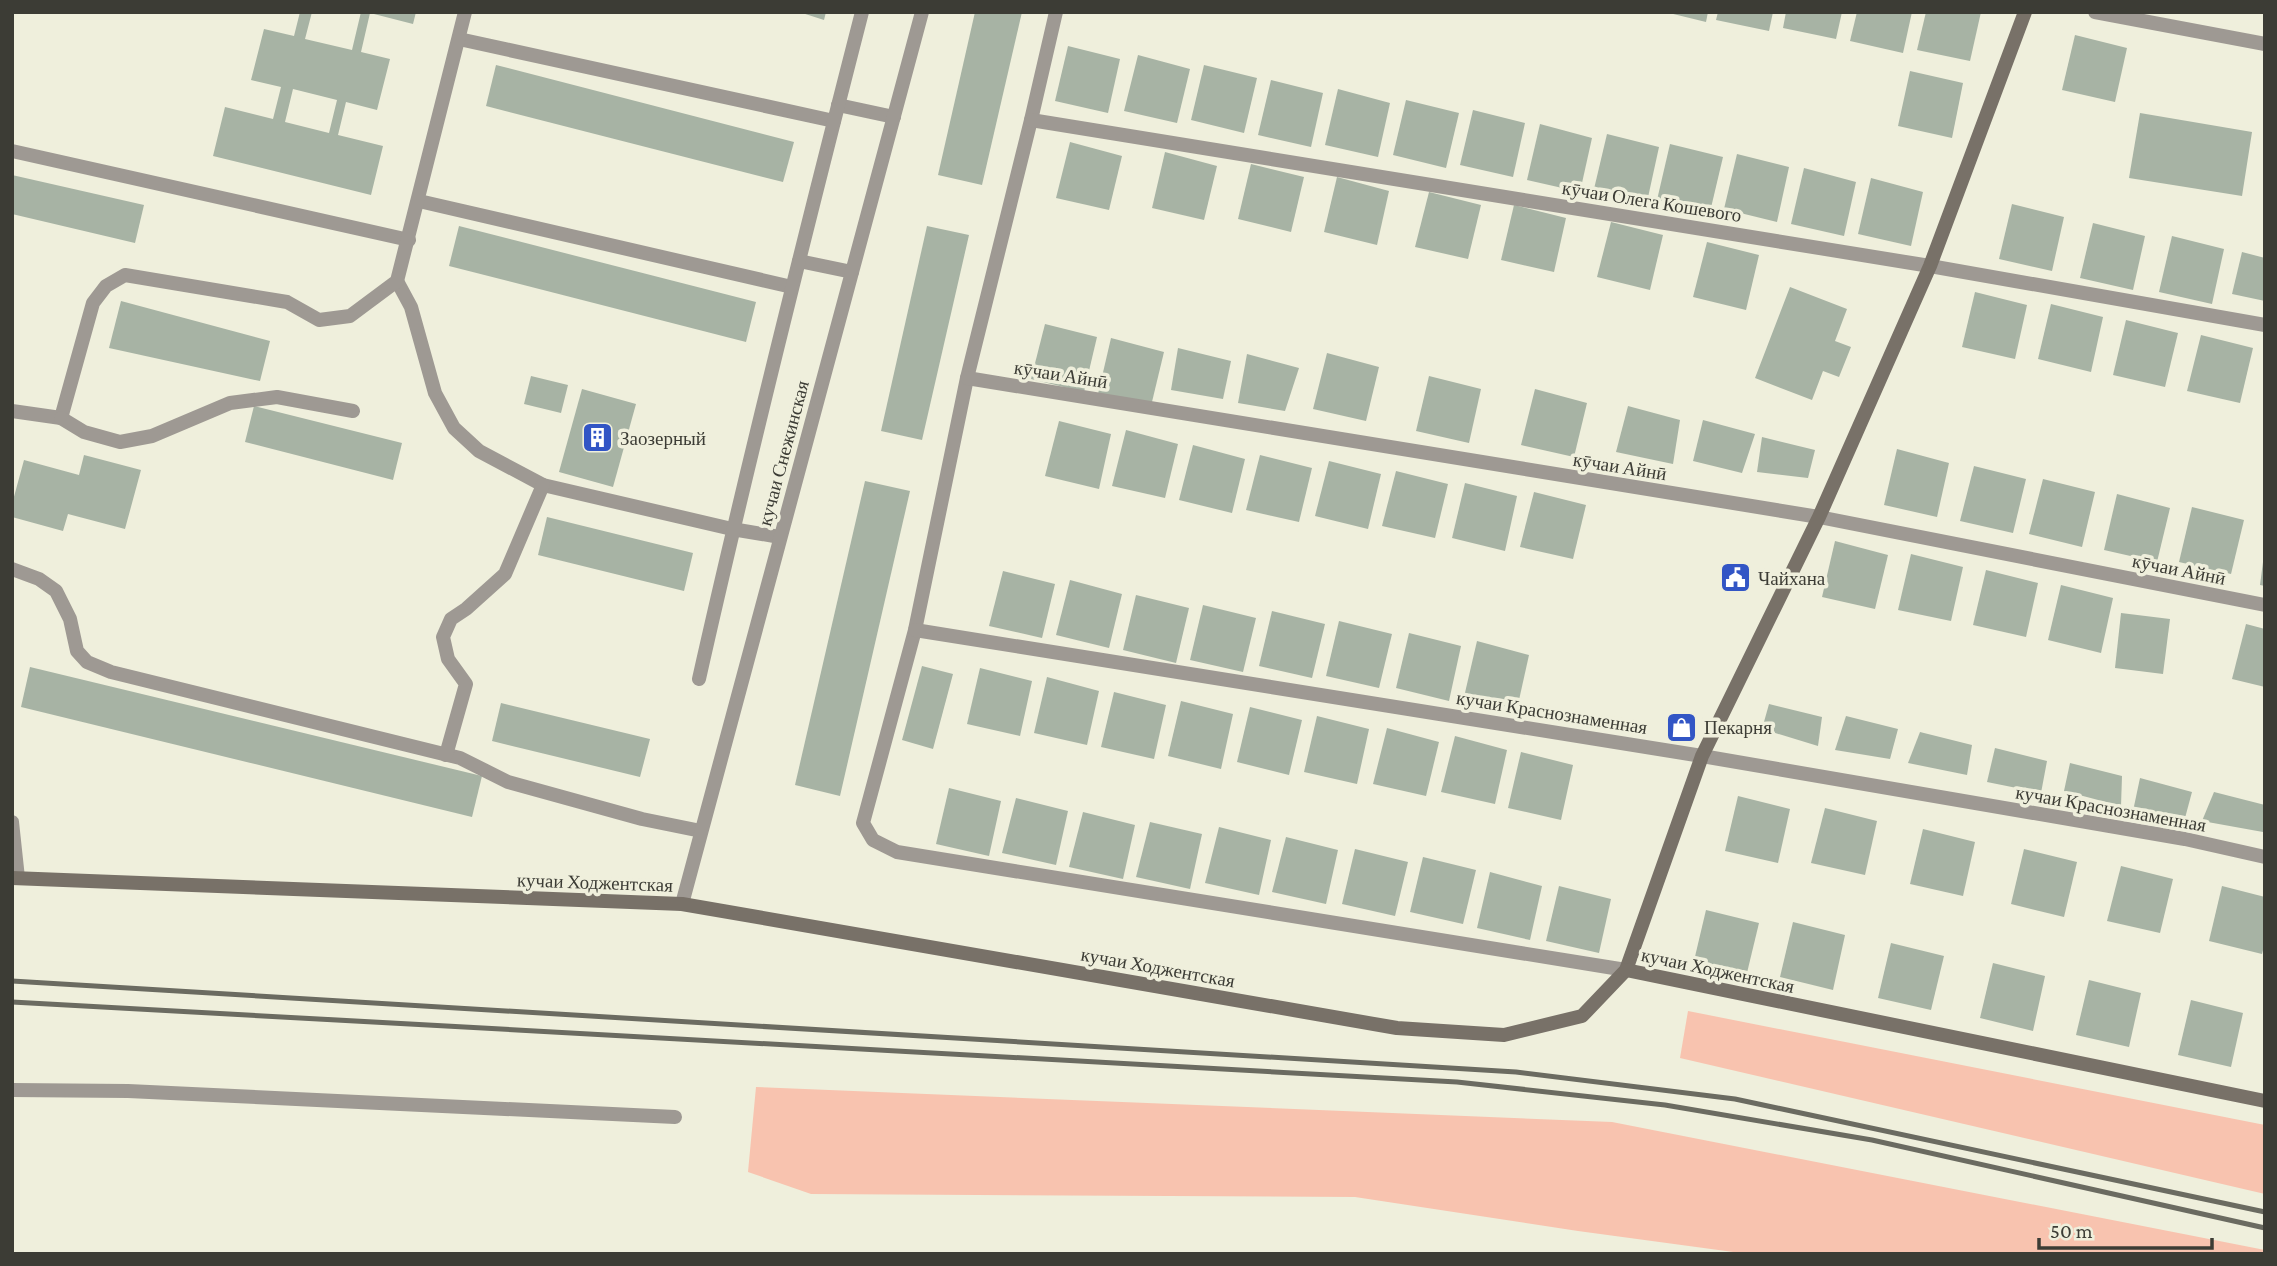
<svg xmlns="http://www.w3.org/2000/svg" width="2277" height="1266" viewBox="0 0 2277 1266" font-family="'Crimson Pro',serif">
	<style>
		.green { fill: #f8c3af }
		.building { fill: #a7b3a4; fill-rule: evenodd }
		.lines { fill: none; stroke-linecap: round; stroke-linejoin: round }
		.service { stroke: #9e9993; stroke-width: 14 }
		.minor { stroke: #9e9993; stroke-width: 14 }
		.secondary { stroke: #787168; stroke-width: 14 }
		.rail { stroke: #6b6b61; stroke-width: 5 }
		.labels { text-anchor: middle; stroke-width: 7; stroke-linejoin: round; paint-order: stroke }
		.street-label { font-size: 19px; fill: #3c3c35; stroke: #efefdc }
		.poi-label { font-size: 19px; fill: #3c3c35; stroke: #efefdc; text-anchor: start }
	</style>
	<rect width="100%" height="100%" fill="#efefdc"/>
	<!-- green -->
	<g class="green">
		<path d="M 1688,1011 L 2265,1125 L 2265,1194 L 1680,1058 Z"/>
		<path d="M 756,1087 L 1612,1122 L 2265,1250 L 2265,1254 L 1748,1254 L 1578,1231 L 1355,1197 L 811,1194 L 748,1172 Z"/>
	</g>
	<!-- building -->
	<g class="building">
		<path d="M 300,12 L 312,12 L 305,39 L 352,50 L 361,12 L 416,12 L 413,24 L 370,13 L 361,52 L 390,59 L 377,110 L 346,102 L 338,135 L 383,146 L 371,195 L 213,156 L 225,107 L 273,119 L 281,87 L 251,80 L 264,29 L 294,36 ZM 293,89 L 337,100 L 329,133 L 285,122 Z"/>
		<path d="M 799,12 L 826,12 L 824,20 Z"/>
		<path d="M 975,12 L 1022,12 L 982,185 L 938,175 Z"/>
		<path d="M 1665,12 L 1708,12 L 1706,22 Z"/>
		<path d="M 1718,12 L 1773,12 L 1769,31 L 1716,20 Z"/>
		<path d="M 1786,12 L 1842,12 L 1836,39 L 1783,28 Z"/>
		<path d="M 1857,12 L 1912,12 L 1903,53 L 1850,41 Z"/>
		<path d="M 1926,12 L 1981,12 L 1970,61 L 1917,50 Z"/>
		<path d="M 2075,35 L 2127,48 L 2115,102 L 2062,90 Z"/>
		<path d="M 1068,46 L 1120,59 L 1108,113 L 1055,101 Z"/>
		<path d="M 1138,55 L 1190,69 L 1177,123 L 1124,111 Z"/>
		<path d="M 496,65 L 794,142 L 783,182 L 486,106 Z"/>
		<path d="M 1204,65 L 1257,78 L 1244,133 L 1191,120 Z"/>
		<path d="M 1910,71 L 1963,83 L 1952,138 L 1898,126 Z"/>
		<path d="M 1271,80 L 1323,93 L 1311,147 L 1258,135 Z"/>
		<path d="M 1338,89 L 1390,103 L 1378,157 L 1325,145 Z"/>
		<path d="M 1406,100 L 1459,113 L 1446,168 L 1393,155 Z"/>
		<path d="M 1473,110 L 1525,123 L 1513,177 L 1460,165 Z"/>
		<path d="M 2140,113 L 2252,132 L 2242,196 L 2129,178 Z"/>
		<path d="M 1540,124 L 1592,138 L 1580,192 L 1527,180 Z"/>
		<path d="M 1607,134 L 1659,147 L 1647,202 L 1594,189 Z"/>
		<path d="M 1070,142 L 1122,156 L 1109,210 L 1056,198 Z"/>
		<path d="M 1670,144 L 1723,157 L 1710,212 L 1657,200 Z"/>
		<path d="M 1165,152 L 1217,166 L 1204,220 L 1152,208 Z"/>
		<path d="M 1737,154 L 1789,167 L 1777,222 L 1724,209 Z"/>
		<path d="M 1251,164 L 1304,177 L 1291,232 L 1238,219 Z"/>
		<path d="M 1804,168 L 1856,182 L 1844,236 L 1791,224 Z"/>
		<path d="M 12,175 L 144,205 L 135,243 L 12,214 Z"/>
		<path d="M 1337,177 L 1389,191 L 1377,245 L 1324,232 Z"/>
		<path d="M 1871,178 L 1923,192 L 1911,246 L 1858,234 Z"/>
		<path d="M 1429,192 L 1481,205 L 1468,259 L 1415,247 Z"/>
		<path d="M 2012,204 L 2064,217 L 2052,271 L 1999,259 Z"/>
		<path d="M 1514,205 L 1566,218 L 1554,272 L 1501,260 Z"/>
		<path d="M 1611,222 L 1663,235 L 1650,290 L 1597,277 Z"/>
		<path d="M 2093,223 L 2145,236 L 2133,290 L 2080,278 Z"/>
		<path d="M 459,226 L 756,302 L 746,342 L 449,266 Z"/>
		<path d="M 927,226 L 969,235 L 922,440 L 881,431 Z"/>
		<path d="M 2172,236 L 2224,249 L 2212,304 L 2159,292 Z"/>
		<path d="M 1707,242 L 1759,255 L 1746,310 L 1693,297 Z"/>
		<path d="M 2242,252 L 2265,258 L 2265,301 L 2232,294 Z"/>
		<path d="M 1790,287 L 1847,309 L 1835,341 L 1851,347 L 1839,377 L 1823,371 L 1812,400 L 1755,378 Z"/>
		<path d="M 1975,292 L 2027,305 L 2015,359 L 1962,347 Z"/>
		<path d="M 121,301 L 270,341 L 260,381 L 109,348 Z"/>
		<path d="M 2051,304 L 2103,317 L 2091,372 L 2038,359 Z"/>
		<path d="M 2126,320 L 2178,333 L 2165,387 L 2113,375 Z"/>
		<path d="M 1045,324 L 1097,337 L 1084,392 L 1031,379 Z"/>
		<path d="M 2201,335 L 2253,348 L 2240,403 L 2187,391 Z"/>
		<path d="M 1111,338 L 1164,352 L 1151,406 L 1098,394 Z"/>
		<path d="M 1178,348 L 1231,361 L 1223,399 L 1171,390 Z"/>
		<path d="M 1327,353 L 1379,367 L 1366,421 L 1313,409 Z"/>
		<path d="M 1247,354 L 1299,368 L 1285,411 L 1238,403 Z"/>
		<path d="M 531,376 L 568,385 L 561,413 L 524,404 Z"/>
		<path d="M 1429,376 L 1481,389 L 1469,443 L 1416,431 Z"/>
		<path d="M 582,389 L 636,404 L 613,487 L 559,472 Z"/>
		<path d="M 1535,389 L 1587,403 L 1574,457 L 1521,445 Z"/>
		<path d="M 254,406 L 402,443 L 393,480 L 245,442 Z"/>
		<path d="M 1628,406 L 1680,420 L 1673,464 L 1616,452 Z"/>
		<path d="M 1703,420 L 1755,434 L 1742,473 L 1693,461 Z"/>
		<path d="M 1059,421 L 1111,434 L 1099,489 L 1045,476 Z"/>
		<path d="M 1126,430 L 1178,444 L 1165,498 L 1112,486 Z"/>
		<path d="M 1762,437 L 1815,450 L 1808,478 L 1757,472 Z"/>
		<path d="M 1193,445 L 1245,459 L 1232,513 L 1179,500 Z"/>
		<path d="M 1897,449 L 1949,463 L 1937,517 L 1884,505 Z"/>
		<path d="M 84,455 L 141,470 L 125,529 L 68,514 L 63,531 L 12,517 L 12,504 L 24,460 L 79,475 Z"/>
		<path d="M 1260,455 L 1312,468 L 1299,522 L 1246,510 Z"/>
		<path d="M 1329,461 L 1381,474 L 1368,529 L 1315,516 Z"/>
		<path d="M 1974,466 L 2026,479 L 2013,533 L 1960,521 Z"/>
		<path d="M 1396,471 L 1448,484 L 1435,538 L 1382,526 Z"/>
		<path d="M 2043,479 L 2095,492 L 2082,547 L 2029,534 Z"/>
		<path d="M 865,481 L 910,491 L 840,796 L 795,785 Z"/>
		<path d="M 1465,483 L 1517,496 L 1505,551 L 1452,538 Z"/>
		<path d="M 1534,492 L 1586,505 L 1573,559 L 1520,547 Z"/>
		<path d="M 2117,494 L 2170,508 L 2157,562 L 2104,550 Z"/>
		<path d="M 2192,507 L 2244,520 L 2231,574 L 2179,562 Z"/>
		<path d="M 547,517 L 693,553 L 684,591 L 538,555 Z"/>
		<path d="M 1835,541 L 1888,555 L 1875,609 L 1822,597 Z"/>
		<path d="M 1911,554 L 1963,567 L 1951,621 L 1898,610 Z"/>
		<path d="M 2263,562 L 2265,562 L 2265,586 L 2260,585 Z"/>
		<path d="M 1986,570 L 2038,583 L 2026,637 L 1973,625 Z"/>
		<path d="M 1003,571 L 1055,584 L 1042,638 L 989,626 Z"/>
		<path d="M 1070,580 L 1122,594 L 1109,648 L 1056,635 Z"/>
		<path d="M 2061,585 L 2113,598 L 2101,653 L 2048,640 Z"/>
		<path d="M 1136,595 L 1189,608 L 1176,663 L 1123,650 Z"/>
		<path d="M 1203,605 L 1256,618 L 1243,672 L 1190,660 Z"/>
		<path d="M 1272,611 L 1325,624 L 1312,678 L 1259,666 Z"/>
		<path d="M 2121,613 L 2170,619 L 2163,674 L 2115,668 Z"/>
		<path d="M 1339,621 L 1392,634 L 1379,688 L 1326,676 Z"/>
		<path d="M 2246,624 L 2265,629 L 2265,687 L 2232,679 Z"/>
		<path d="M 1409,633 L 1461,646 L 1449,701 L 1396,688 Z"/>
		<path d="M 1477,641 L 1529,655 L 1517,709 L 1464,697 Z"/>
		<path d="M 922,666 L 953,674 L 933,749 L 902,740 Z"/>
		<path d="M 30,667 L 482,776 L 472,817 L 21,707 Z"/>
		<path d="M 980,668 L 1032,681 L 1020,736 L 967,724 Z"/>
		<path d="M 1047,677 L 1099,691 L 1087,745 L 1034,733 Z"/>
		<path d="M 1114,692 L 1166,705 L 1154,759 L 1101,747 Z"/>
		<path d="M 1181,701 L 1233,714 L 1221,769 L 1168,756 Z"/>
		<path d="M 501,703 L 650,739 L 640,777 L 492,741 Z"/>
		<path d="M 1769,704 L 1822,717 L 1818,746 L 1762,729 Z"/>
		<path d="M 1250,707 L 1302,720 L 1289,775 L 1237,762 Z"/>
		<path d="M 1317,716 L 1369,729 L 1357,784 L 1304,772 Z"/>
		<path d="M 1846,716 L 1898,729 L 1890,759 L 1835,750 Z"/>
		<path d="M 1387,728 L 1439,742 L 1426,796 L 1373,784 Z"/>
		<path d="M 1920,732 L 1972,745 L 1967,775 L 1908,763 Z"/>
		<path d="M 1455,736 L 1507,750 L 1495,804 L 1441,792 Z"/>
		<path d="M 1995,748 L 2047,761 L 2041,793 L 1987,782 Z"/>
		<path d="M 1521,752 L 1573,765 L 1561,820 L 1508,808 Z"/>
		<path d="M 2070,763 L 2122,776 L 2121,806 L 2064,791 Z"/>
		<path d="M 2140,778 L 2192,792 L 2185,818 L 2133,811 Z"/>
		<path d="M 949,788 L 1001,801 L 989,856 L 936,844 Z"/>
		<path d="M 2214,792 L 2265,805 L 2263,832 L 2202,821 Z"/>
		<path d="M 1738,796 L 1790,809 L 1778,863 L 1725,851 Z"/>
		<path d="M 1016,798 L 1068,811 L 1056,865 L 1002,853 Z"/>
		<path d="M 1825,808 L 1877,821 L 1865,875 L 1811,863 Z"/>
		<path d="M 1083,812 L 1135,825 L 1123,879 L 1069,867 Z"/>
		<path d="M 1150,822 L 1202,834 L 1190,889 L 1136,877 Z"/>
		<path d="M 1219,827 L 1271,840 L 1259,895 L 1205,883 Z"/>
		<path d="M 1923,829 L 1975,842 L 1963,896 L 1910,884 Z"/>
		<path d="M 1286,837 L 1338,850 L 1326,904 L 1272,892 Z"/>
		<path d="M 1355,849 L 1408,862 L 1395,916 L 1342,904 Z"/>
		<path d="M 2024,849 L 2077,862 L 2064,917 L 2011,904 Z"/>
		<path d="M 1423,857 L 1476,870 L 1463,924 L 1410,912 Z"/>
		<path d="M 2121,866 L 2173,879 L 2160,933 L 2107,921 Z"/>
		<path d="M 1490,872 L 1542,886 L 1530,940 L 1477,928 Z"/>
		<path d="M 1559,886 L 1611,899 L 1599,953 L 1546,941 Z"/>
		<path d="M 2222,886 L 2265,897 L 2265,942 L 2262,954 L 2209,941 Z"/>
		<path d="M 1706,910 L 1759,923 L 1746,977 L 1693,965 Z"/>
		<path d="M 1793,922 L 1845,935 L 1833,990 L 1780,977 Z"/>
		<path d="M 1891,943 L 1944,956 L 1931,1010 L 1878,998 Z"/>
		<path d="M 1993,963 L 2045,976 L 2033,1031 L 1980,1018 Z"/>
		<path d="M 2089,980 L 2141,993 L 2129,1047 L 2076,1035 Z"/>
		<path d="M 2191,1000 L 2243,1013 L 2231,1067 L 2178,1055 Z"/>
	</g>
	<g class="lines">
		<!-- service -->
		<g class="service">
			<path d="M 1056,12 L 1031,120 L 967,378 L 915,630 L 863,823 L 873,840 L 897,852 L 1626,970"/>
			<path d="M 459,39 L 834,121"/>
			<path d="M 838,105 L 894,117"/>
			<path d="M 12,151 L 409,240"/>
			<path d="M 419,201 L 792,287"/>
			<path d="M 799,261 L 852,272"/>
			<path d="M 397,281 L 411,307 L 435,393 L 454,428 L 479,451 L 543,485 L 732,529 L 780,537"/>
			<path d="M 12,411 L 61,418 L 93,303 L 106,286 L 125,275 L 287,302 L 319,320 L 350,316 L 397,281 L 465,12"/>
			<path d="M 61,418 L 84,432 L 120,442 L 152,436 L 230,403 L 277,397 L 353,411"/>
			<path d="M 12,569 L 39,579 L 56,591 L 70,619 L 77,651 L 87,662 L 111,672 L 460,758 L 508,782 L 642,819 L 701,831"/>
			<path d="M 699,679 C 749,456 805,234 862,12"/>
			<path d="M 446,755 L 466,684 L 448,659 L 443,637 L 451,619 L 466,609 L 505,574 L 543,485"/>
			<path d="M 12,822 L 18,878"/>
		</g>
		<!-- minor -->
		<g class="minor">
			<path d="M 2095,12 L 2265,44"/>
			<path d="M 1031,120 L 1930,266 L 2265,325"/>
			<path d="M 967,378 L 1819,517 L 2265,605"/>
			<path d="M 915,630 L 1702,756 L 2185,839 L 2265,857"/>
			<path d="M 682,904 L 922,12"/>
			<path d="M 12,1090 L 128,1091 L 675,1117"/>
		</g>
		<!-- secondary -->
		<g class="secondary">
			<path d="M 12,878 L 682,904 L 1397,1028 L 1504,1035 L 1582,1016 L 1626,970 L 1702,756 L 1819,517 L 1930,266 L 2025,12"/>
			<path d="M 1626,970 L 2265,1101"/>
		</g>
		<!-- rail -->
		<g class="rail">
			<path d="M 12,981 L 1516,1072 L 1735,1099 L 2265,1212"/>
			<path d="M 12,1002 L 1457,1082 L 1665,1105 L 1872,1140 L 2265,1228"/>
		</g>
	</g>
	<!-- icons -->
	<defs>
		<symbol id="building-square" viewBox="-11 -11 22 22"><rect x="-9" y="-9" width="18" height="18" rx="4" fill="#3255c5" stroke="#efefdc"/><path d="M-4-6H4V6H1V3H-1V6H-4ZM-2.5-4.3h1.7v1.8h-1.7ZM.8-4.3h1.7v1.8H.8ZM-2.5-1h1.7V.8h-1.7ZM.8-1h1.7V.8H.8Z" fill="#fff"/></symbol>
		<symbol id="civic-square" viewBox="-11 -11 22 22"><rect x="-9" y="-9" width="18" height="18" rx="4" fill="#3255c5" stroke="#efefdc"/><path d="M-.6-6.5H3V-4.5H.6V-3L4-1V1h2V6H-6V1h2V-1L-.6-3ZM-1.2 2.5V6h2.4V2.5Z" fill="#fff"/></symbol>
		<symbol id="shop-square" viewBox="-11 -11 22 22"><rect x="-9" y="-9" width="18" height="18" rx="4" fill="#3255c5" stroke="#efefdc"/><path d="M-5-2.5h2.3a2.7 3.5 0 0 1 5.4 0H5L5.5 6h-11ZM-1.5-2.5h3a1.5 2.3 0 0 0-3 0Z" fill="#fff"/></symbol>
	</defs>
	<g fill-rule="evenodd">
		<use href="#building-square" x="580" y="420" width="35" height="35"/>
		<use href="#civic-square" x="1718" y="560" width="35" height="35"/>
		<use href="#shop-square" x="1664" y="710" width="35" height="35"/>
	</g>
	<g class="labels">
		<!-- street labels -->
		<g class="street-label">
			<text transform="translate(1652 201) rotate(9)" y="7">кӯчаи Олега Кошевого</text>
			<text transform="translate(1061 374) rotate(9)" y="7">кӯчаи Айнӣ</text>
			<text transform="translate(783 453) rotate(-75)" y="7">кучаи Снежинская</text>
			<text transform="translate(1620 466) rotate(9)" y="7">кӯчаи Айнӣ</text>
			<text transform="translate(2179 569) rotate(11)" y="7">кӯчаи Айнӣ</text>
			<text transform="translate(1552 712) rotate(9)" y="7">кучаи Краснознаменная</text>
			<text transform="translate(2111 808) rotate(10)" y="7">кучаи Краснознаменная</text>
			<text transform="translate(595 882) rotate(2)" y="7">кучаи Ходжентская</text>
			<text transform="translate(1158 967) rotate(10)" y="7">кучаи Ходжентская</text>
			<text transform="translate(1718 970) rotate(12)" y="7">кучаи Ходжентская</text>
		</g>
		<!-- poi labels -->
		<g class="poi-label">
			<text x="620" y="445">Заозерный</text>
			<text x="1758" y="585">Чайхана</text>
			<text x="1704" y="734">Пекарня</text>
		</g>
	</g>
	<!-- border -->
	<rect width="2277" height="1266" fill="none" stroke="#3c3c35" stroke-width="28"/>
	<!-- scale -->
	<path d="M2039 1238v10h173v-10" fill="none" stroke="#3c3c35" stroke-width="3.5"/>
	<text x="2050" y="1238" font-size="21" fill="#3c3c35" stroke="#efefdc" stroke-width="5" paint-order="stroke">50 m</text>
</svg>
